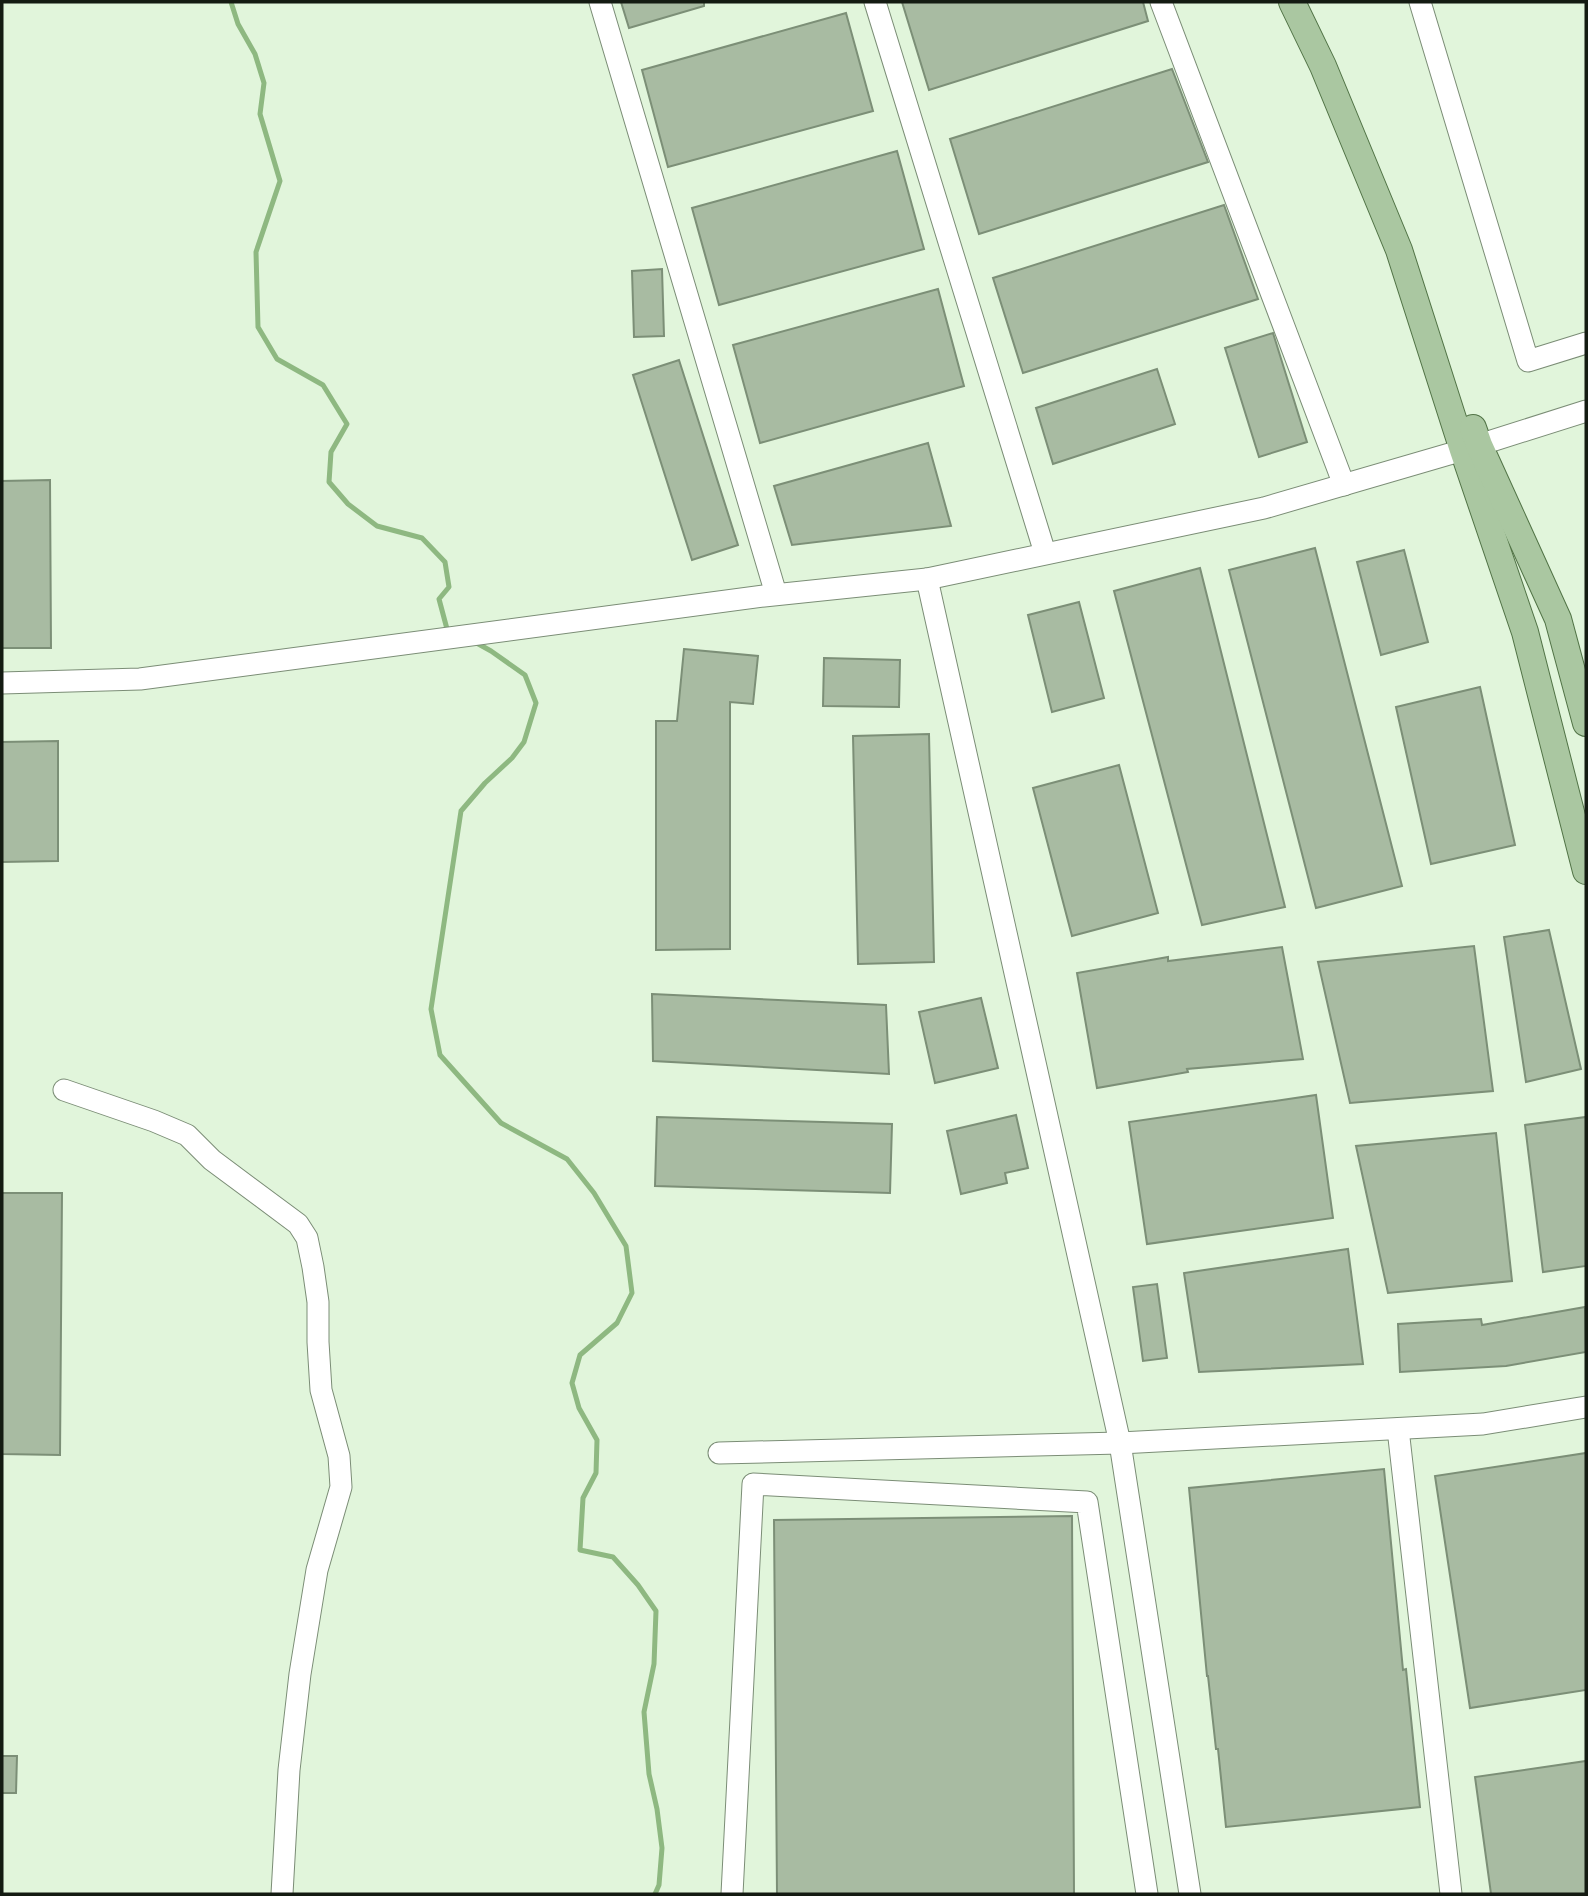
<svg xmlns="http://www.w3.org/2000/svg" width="1588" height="1896" viewBox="0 0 1588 1896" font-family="'Playfair Display',serif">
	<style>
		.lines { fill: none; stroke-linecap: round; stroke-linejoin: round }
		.stream { stroke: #8eb881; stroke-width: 5 }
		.building { fill: #a8bba2; stroke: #7c8f77; stroke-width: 2 }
		.minor-casing { stroke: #7b8d76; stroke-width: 23 }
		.major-casing { stroke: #517346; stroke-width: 28 }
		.minor { stroke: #fff; stroke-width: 21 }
		.major { stroke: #aac7a1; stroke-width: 26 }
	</style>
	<rect width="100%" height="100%" fill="#e1f5db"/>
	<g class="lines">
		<!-- stream -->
		<g class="stream">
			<path d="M 231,2 L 238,24 L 255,54 L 264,83 L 260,114 L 280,181 L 256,252 L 258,327 L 277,359 L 323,385 L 347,424 L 331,452 L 329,482 L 348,504 L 377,526 L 422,538 L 445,562 L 449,587 L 439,599 L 447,629 L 452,631"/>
			<path d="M 473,641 L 491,651 L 525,675 L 536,703 L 524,742 L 512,758 L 485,783 L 461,811 L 431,1009 L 440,1055 L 501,1123 L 567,1159 L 594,1193 L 626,1246 L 632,1293 L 617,1323 L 580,1355 L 572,1383 L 579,1408 L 597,1440 L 596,1473 L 583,1498 L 580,1550 L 613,1557 L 638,1585 L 656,1611 L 654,1664 L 644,1712 L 649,1774 L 657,1809 L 662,1848 L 659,1885 L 655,1894"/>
		</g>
	</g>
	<!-- building -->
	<g class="building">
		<path d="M 621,2 L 704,2 L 704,6 L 629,28 Z"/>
		<path d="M 902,2 L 1143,2 L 1148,21 L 929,90 Z"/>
		<path d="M 846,13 L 873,111 L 668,167 L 642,70 Z"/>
		<path d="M 1172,69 L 1208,162 L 979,234 L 950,139 Z"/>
		<path d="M 897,151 L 924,249 L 719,305 L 692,208 Z"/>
		<path d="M 1224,205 L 1258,299 L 1023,373 L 993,278 Z"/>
		<path d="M 662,269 L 664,336 L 634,337 L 632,271 Z"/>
		<path d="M 938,289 L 964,386 L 760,443 L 733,345 Z"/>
		<path d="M 1273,333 L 1307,442 L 1259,457 L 1225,348 Z"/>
		<path d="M 679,360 L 738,545 L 692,560 L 633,375 Z"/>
		<path d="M 1157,369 L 1175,424 L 1053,464 L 1036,408 Z"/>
		<path d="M 928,443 L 951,526 L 792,545 L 774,486 Z"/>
		<path d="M 50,480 L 51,648 L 2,648 L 2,481 Z"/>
		<path d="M 1315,548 L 1402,886 L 1316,908 L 1229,570 Z"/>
		<path d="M 1404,550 L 1428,642 L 1381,655 L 1357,562 Z"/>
		<path d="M 1200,568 L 1285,907 L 1202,925 L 1114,591 Z"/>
		<path d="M 1079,602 L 1104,698 L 1052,712 L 1028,615 Z"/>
		<path d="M 684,649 L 758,656 L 753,704 L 730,702 L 730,949 L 656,950 L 656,721 L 677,721 Z"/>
		<path d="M 824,658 L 900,660 L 899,707 L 823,706 Z"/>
		<path d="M 1480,687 L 1515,845 L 1431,864 L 1396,707 Z"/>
		<path d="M 929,734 L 934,962 L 858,964 L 853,736 Z"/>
		<path d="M 58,741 L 58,861 L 2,862 L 2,742 Z"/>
		<path d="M 1119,765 L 1158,913 L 1072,936 L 1033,788 Z"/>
		<path d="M 1549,930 L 1581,1069 L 1526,1082 L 1504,937 Z"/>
		<path d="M 1474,946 L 1493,1091 L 1350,1103 L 1318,962 Z"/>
		<path d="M 1282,947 L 1303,1059 L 1187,1069 L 1188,1072 L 1097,1088 L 1077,973 L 1168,957 L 1168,961 Z"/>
		<path d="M 652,994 L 886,1005 L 889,1074 L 653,1061 Z"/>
		<path d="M 981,998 L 998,1068 L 935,1083 L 919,1012 Z"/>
		<path d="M 1316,1095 L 1333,1218 L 1147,1244 L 1129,1122 Z"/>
		<path d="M 1016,1115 L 1028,1168 L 1005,1173 L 1007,1183 L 961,1194 L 947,1131 Z"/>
		<path d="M 657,1117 L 892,1124 L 890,1193 L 655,1186 Z"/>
		<path d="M 1586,1117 L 1586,1266 L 1543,1272 L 1525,1125 Z"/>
		<path d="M 1496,1133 L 1512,1281 L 1388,1293 L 1356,1146 Z"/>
		<path d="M 2,1193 L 62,1193 L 60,1455 L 2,1454 Z"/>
		<path d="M 1348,1249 L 1363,1364 L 1199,1372 L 1184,1273 Z"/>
		<path d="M 1157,1284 L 1167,1358 L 1143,1361 L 1133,1287 Z"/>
		<path d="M 1585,1307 L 1586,1352 L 1506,1366 L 1400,1372 L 1398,1324 L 1481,1319 L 1482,1325 Z"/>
		<path d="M 1586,1453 L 1586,1690 L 1470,1708 L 1435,1476 Z"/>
		<path d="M 1384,1469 L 1403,1670 L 1406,1669 L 1420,1807 L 1226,1827 L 1218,1749 L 1216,1749 L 1208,1676 L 1207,1676 L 1189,1488 Z"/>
		<path d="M 1072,1516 L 1074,1894 L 777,1894 L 774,1520 Z"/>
		<path d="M 2,1756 L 17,1756 L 16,1793 L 2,1793 Z"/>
		<path d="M 1586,1761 L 1586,1894 L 1491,1894 L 1475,1777 Z"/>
	</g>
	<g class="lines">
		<defs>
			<g id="minor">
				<path d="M 600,2 L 776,594"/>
				<path d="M 875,2 L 1045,553"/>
				<path d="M 1161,2 L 1344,485"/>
				<path d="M 1420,2 L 1528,361 L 1586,343"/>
				<path d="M 927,579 L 1120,1443 L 1190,1894"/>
				<path d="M 2,683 L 140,679 L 764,596 L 927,579 L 1264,508 L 1463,450 L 1586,411"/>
				<path d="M 64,1090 L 154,1121 L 187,1135 L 212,1160 L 298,1224 L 307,1238 L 313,1267 L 318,1302 L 318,1342 L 321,1390 L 339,1456 L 341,1487 L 317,1570 L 300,1674 L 289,1770 L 282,1894"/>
				<path d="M 1398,1429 L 1451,1894"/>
				<path d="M 719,1453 L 1120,1443 L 1483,1424 L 1586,1407"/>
				<path d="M 732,1894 L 753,1484 L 1087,1502 L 1147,1894"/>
			</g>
			<g id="major">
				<path d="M 1292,2 L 1323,66 L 1399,250 L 1463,450 L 1525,632 L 1586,871"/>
				<path d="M 1473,428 L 1479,445 L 1558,619 L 1586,723"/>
			</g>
		</defs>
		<!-- minor casing -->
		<use href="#minor" class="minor-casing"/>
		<!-- major casing -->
		<use href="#major" class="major-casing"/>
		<!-- minor -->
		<use href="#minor" class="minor"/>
		<!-- major -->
		<use href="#major" class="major"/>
	</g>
	<!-- border -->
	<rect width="1588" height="1896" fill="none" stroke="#141b12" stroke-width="7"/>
</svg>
